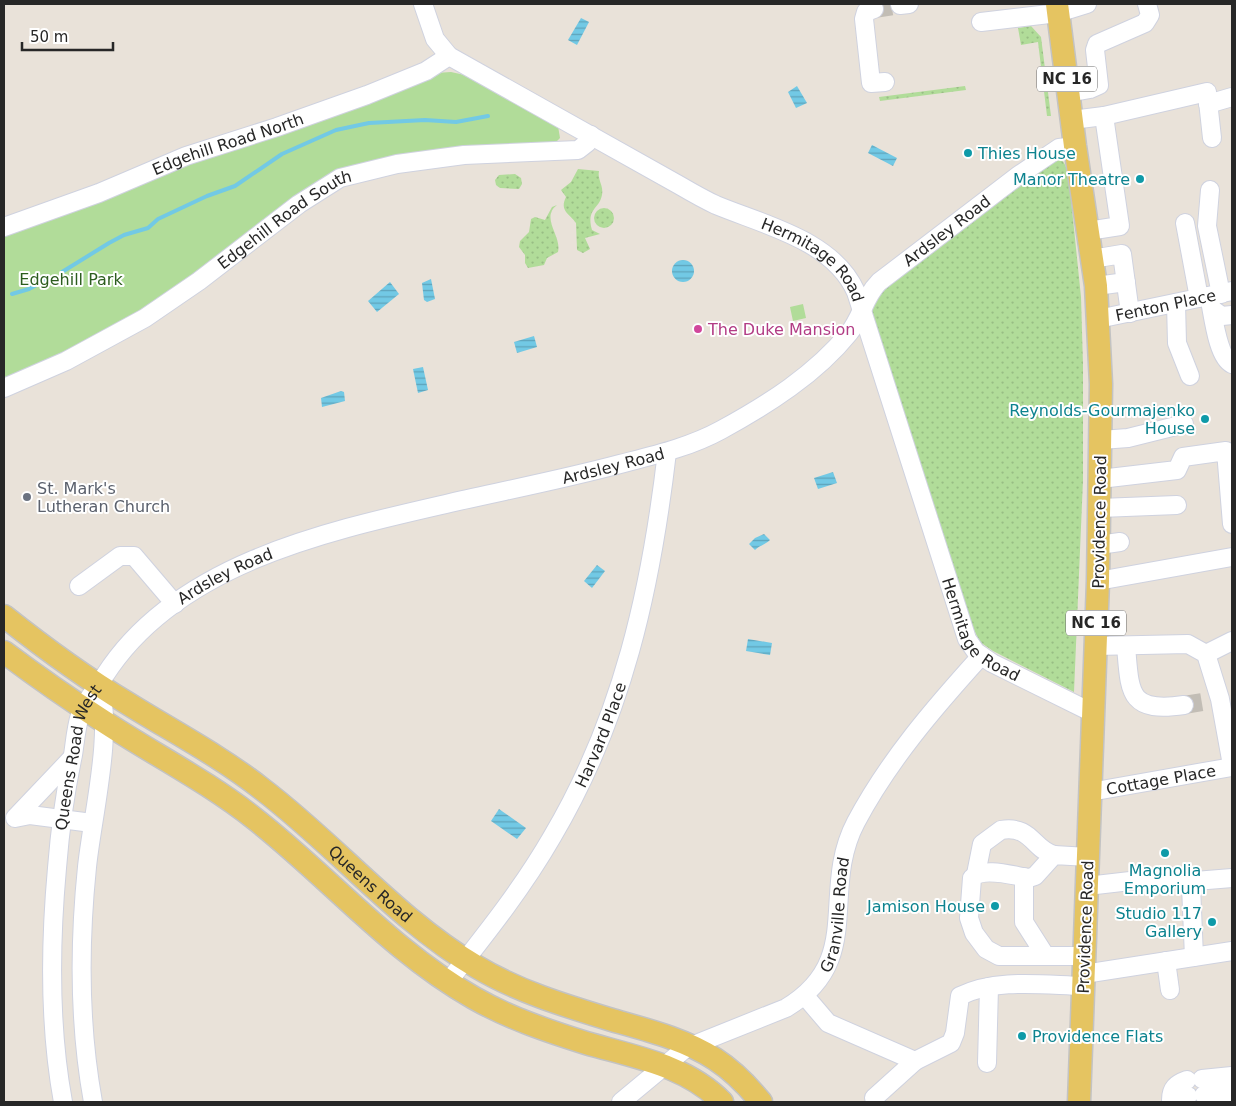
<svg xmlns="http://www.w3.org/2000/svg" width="1236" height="1106" viewBox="0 0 1236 1106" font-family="'DejaVu Sans',sans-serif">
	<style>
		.grass { fill: url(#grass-dots) }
		.park { fill: #b1dc99 }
		.water { fill: url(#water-rules) }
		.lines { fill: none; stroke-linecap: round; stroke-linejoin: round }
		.stream { stroke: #72c9e5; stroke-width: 4 }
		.minor-tunnel { stroke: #c2bdb5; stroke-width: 18; stroke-dasharray: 18 9; stroke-linecap: butt }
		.minor-casing { stroke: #cfd2df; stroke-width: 20 }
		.major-casing { stroke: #c3c3c3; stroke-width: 25 }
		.minor { stroke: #fff; stroke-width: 18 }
		.major { stroke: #e5c461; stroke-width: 22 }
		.culture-dot { fill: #0f9aa8; stroke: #fff; stroke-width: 2 }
		.hotel-dot { fill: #d1479c; stroke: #fff; stroke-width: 2 }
		.worship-dot { fill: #6b7280; stroke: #fff; stroke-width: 2 }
		.labels { text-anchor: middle; stroke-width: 4; stroke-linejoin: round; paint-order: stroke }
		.shield { fill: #fff; stroke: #686868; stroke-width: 1 }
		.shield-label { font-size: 15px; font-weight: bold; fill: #272727 }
		.street-label { font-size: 16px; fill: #272727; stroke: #fff }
		.culture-label { font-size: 16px; fill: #0d838f; stroke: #fff; text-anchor: end }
		.park-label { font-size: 16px; fill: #2c5d1e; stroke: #fff }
		.hotel-label { font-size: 16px; fill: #b23c85; stroke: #fff; text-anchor: start }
		.worship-label { font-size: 16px; fill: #5b616d; stroke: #fff; text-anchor: start }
	</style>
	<defs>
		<pattern id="grass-dots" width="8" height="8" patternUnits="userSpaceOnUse" patternTransform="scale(1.25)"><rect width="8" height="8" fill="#b1dc99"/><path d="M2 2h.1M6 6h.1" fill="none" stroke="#98bd84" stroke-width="1.8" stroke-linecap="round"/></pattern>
		<pattern id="water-rules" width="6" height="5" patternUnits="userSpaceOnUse" patternTransform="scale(1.25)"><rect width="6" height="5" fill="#72c9e5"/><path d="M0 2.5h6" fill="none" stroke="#5ea3ba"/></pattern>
	</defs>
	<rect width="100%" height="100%" fill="#e9e2d9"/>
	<!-- grass -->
	<g class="grass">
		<path d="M 1031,26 L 1041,37 L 1051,116 L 1047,116 L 1038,42 L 1021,45 L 1018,28 Z"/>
		<path d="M 965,86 L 966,90 L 880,101 L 879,97 Z"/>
		<path d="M 1047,157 C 1066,159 1065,162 1069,180 L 1081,297 L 1083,365 L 1083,480 L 1074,692 L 993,651 L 980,642 L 973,628 L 871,314 L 872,295 Z"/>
		<path d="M 578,169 L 599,171 C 597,179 604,186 602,195 C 599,210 586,208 592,230 L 600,234 L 585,238 L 590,249 L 583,253 L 577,250 L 576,223 C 570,214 559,211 566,197 L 561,190 L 571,182 Z"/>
		<path d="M 515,174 L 521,178 L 522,184 L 519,189 L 500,188 L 496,185 L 495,180 L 499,175 Z"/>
		<path d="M 557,205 C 540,218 562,236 558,252 L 547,258 L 544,265 L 528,268 L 525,263 L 525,255 L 519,247 L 520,241 L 529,232 L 531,219 L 535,217 L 545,220 L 552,207 Z"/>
		<circle cx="604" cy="218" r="10"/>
	</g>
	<!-- park -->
	<g class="park">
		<path d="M 451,72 L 469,76 L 558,126 L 560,138 L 554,144 L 373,164 L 133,320 L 4,382 L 4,232 L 165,169 L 436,73 Z"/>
		<path d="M 803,304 L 806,318 L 793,321 L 790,307 Z"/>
	</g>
	<!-- water -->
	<g class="water">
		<path d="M 581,18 L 589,22 L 577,45 L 568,40 Z"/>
		<path d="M 797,86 L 807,103 L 796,108 L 788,92 Z"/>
		<path d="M 872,145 L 897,158 L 893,166 L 868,153 Z"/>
		<circle cx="683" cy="271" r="11"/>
		<path d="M 431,279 L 435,299 L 427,302 L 424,300 L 422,283 Z"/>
		<path d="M 390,282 L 399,294 L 377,312 L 368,301 Z"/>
		<path d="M 534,336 L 537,347 L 517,353 L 514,342 Z"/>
		<path d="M 423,367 L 428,390 L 418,393 L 413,369 Z"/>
		<path d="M 341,391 L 344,392 L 345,401 L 322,407 L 321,398 Z"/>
		<path d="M 833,472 L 837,483 L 818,489 L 814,478 Z"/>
		<path d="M 764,534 L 770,540 C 765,545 760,545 755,550 L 749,544 L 755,538 Z"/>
		<path d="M 597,565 L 605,571 L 592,588 L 584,581 Z"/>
		<path d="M 748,639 L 772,643 L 770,655 L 746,651 Z"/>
		<path d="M 499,809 L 526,828 L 517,839 L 491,821 Z"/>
	</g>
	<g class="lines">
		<!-- stream -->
		<path class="stream" d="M 12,294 L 29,289 L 46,280 L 62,280 L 62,272 L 109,243 L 124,235 L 148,228 L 158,219 L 207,196 L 235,186 L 282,154 L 336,130 L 369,123 L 425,120 L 456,122 L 488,116"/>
		<!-- minor-tunnel -->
		<g class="minor-tunnel">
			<path d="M 874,9 L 900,5"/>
			<path d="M 1184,705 L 1208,701"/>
		</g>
		<defs>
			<g id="minor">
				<path id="s1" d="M 423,4 L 435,39 L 449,56 L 679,185 C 691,192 703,199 716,205 C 764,225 833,240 856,292 L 967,639 L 976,652 L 992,663 L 1093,713"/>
				<path d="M 900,5 L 909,4"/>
				<path d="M 874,9 L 866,12 L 864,19 L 871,83 L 885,82"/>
				<path d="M 981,22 L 1058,13 L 1087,4"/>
				<path d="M 1068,93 L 1090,89 L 1099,85 L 1095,50 L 1097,44 L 1145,23 L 1150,15 L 1147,4"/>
				<path d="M 1208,104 L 1232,97"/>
				<path d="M 1072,120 L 1104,116 L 1207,92 L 1212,138"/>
				<path d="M 1210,190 L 1207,226 L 1221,294"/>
				<path d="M 1185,223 L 1199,298"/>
				<path id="s2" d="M 4,227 L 99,193 L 186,156 L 277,127 L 367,95 L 426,71 L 449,56"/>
				<path d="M 1088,231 L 1120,226 L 1104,116"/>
				<path d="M 1092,259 L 1122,254 L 1130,313"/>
				<path d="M 1096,286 L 1126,282"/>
				<path d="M 1209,296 C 1213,313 1217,357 1232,364"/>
				<path d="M 1176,303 L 1177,343 L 1190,376"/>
				<path d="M 1212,309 L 1222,316 L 1232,315"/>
				<path id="s3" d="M 1098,319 L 1232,291"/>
				<path id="s4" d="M 4,388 L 66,361 L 145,318 L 199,281 L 299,204 L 340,178 L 397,164 L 464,155 L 578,150 L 587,143 L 591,135"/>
				<path d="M 1101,440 L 1128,438 L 1184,424"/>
				<path d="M 1100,479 L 1177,470 L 1183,457 L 1226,451 L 1232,524"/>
				<path d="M 1100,508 L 1177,505"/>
				<path d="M 1099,545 L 1120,542"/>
				<path d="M 1098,581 L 1232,557"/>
				<path d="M 79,586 L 120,556 L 134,556 L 175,604"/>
				<path d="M 1096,646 L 1188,644 L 1206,654 L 1220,699 L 1232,765"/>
				<path d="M 1126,646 C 1130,693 1128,713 1184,705"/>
				<path d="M 1206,654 L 1232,641"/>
				<path d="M 71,759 L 15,818 L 30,815 L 92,823"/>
				<path id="s5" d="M 1090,792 L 1232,767"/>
				<path d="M 976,874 L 982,844 L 1001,830 C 1032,825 1032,849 1054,855"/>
				<path d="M 1024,877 L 1024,922 L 1045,955"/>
				<path d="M 1087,886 L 1165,877 L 1183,876 L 1195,881 L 1232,878"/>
				<path d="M 1084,956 L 999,956 L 986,949 L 974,933 L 969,918 L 972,878 C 983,866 1014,876 1029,878 L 1035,876 L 1054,855 L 1088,857"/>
				<path d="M 1194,957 L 1191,886 L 1195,881"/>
				<path d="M 1166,961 L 1170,990"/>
				<path d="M 1084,974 L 1232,951"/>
				<path id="s6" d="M 448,982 C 485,935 522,889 552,837 C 623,717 651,589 667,452"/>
				<path d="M 805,996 L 828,1023 L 915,1061 L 874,1098"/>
				<path d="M 915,1061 L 951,1043 L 955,1033 L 960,996 C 996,978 1043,985 1083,986"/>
				<path d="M 987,1063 L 989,987"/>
				<path d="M 1202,1079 L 1232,1076"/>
				<path d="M 1204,1095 L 1232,1093"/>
				<path d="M 1171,1100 C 1171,1088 1176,1084 1187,1080"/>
				<path id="s7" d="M 63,1102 C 49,1026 50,945 57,868 C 60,830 65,792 73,755 C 75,742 76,728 80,715 C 85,701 97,688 105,675 C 177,563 328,531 450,503 C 507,490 564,479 620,464 C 655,455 690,447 721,430 C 767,405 816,374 849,333 C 862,317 864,297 879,282 L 1019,175 L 1059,148 L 1075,146"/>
				<path d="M 93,1102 C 79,1025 79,945 87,867 C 92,818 114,729 99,685"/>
				<path id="s8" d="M 621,1102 L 686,1048 L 786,1008 C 866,960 819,892 856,822 C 889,760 934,708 981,656"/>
				<path d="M 1175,1102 L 1188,1096"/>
			</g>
			<g id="major">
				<path d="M 1057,4 L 1075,146 L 1096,286 L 1101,384 L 1098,581 L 1079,1102"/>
				<path id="s9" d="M 4,616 C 43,647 84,677 127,703 C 172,731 220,756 262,789 C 336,845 396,919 477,967 C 519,992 566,1006 612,1020 C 647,1030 684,1039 715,1059 C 732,1070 748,1086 761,1102"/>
				<path d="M 4,652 C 36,676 69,699 103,721 C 153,754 207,781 255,819 C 329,877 391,951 474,998 C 509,1018 548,1031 586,1043 C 634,1057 686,1065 722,1102"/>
			</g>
		</defs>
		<!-- minor casing -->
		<use href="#minor" class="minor-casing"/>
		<!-- major casing -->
		<use href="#major" class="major-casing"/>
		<!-- minor -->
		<use href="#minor" class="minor"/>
		<!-- major -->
		<use href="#major" class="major"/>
	</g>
	<!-- markers -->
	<g class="culture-dot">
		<circle cx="968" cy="153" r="5"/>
		<circle cx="1140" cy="179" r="5"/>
		<circle cx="1205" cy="419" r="5"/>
		<circle cx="1165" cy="853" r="5"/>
		<circle cx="995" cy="906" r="5"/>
		<circle cx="1212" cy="922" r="5"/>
		<circle cx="1022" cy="1036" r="5"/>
	</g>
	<circle class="hotel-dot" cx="698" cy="329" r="5"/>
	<circle class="worship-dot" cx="27" cy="497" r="5"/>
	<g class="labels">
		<!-- shield labels -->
		<g class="shield">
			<rect x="1037" y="66.5" width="60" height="25" rx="4"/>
			<rect x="1066" y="610.5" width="60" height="25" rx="4"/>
		</g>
		<g class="shield-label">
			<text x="1067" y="84">NC 16</text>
			<text x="1096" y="628">NC 16</text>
		</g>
		<!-- street labels -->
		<g class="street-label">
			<text dy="6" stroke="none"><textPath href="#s2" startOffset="239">Edgehill Road North</textPath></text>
			<text dy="6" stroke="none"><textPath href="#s4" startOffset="329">Edgehill Road South</textPath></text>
			<text dy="6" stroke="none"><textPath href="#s7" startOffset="1420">Ardsley Road</textPath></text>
			<text dy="6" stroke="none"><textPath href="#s1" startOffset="479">Hermitage Road</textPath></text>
			<text dy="6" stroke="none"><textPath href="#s3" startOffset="69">Fenton Place</textPath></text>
			<text dy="6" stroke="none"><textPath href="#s7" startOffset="1000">Ardsley Road</textPath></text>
			<text transform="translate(1099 522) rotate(-89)" y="6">Providence Road</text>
			<text dy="6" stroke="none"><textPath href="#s7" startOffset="595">Ardsley Road</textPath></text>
			<text dy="6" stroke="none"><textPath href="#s1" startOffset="899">Hermitage Road</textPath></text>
			<text dy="6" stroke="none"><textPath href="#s6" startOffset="292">Harvard Place</textPath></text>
			<text dy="6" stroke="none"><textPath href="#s7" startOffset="348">Queens Road West</textPath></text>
			<text dy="6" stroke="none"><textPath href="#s5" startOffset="72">Cottage Place</textPath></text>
			<text dy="6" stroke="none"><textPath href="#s9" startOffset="455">Queens Road</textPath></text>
			<text dy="6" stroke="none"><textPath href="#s8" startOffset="304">Granville Road</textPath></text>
			<text transform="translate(1085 927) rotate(-88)" y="6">Providence Road</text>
		</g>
		<!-- culture labels -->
		<g class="culture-label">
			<text x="978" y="159" text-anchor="start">Thies House</text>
			<text x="1130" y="185">Manor Theatre</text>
			<text x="1195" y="416">Reynolds-Gourmajenko<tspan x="1195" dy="18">House</tspan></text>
			<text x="1165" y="876" text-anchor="middle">Magnolia<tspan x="1165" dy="18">Emporium</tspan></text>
			<text x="985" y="912">Jamison House</text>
			<text x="1202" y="919">Studio 117<tspan x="1202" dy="18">Gallery</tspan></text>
			<text x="1032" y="1042" text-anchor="start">Providence Flats</text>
		</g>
		<!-- park labels -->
		<g class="park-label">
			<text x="71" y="285">Edgehill Park</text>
		</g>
		<!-- hotel labels -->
		<g class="hotel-label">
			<text x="708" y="335">The Duke Mansion</text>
		</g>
		<!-- worship labels -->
		<g class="worship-label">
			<text x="37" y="494">St. Mark's<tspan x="37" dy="18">Lutheran Church</tspan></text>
		</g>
	</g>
	<!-- border -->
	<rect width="1236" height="1106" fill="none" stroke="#272727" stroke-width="10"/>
	<!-- scale -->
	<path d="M22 42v8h91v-8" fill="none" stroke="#272727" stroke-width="2.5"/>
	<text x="30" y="42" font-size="15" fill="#272727" stroke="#ffffff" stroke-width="4" paint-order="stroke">50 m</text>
</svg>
